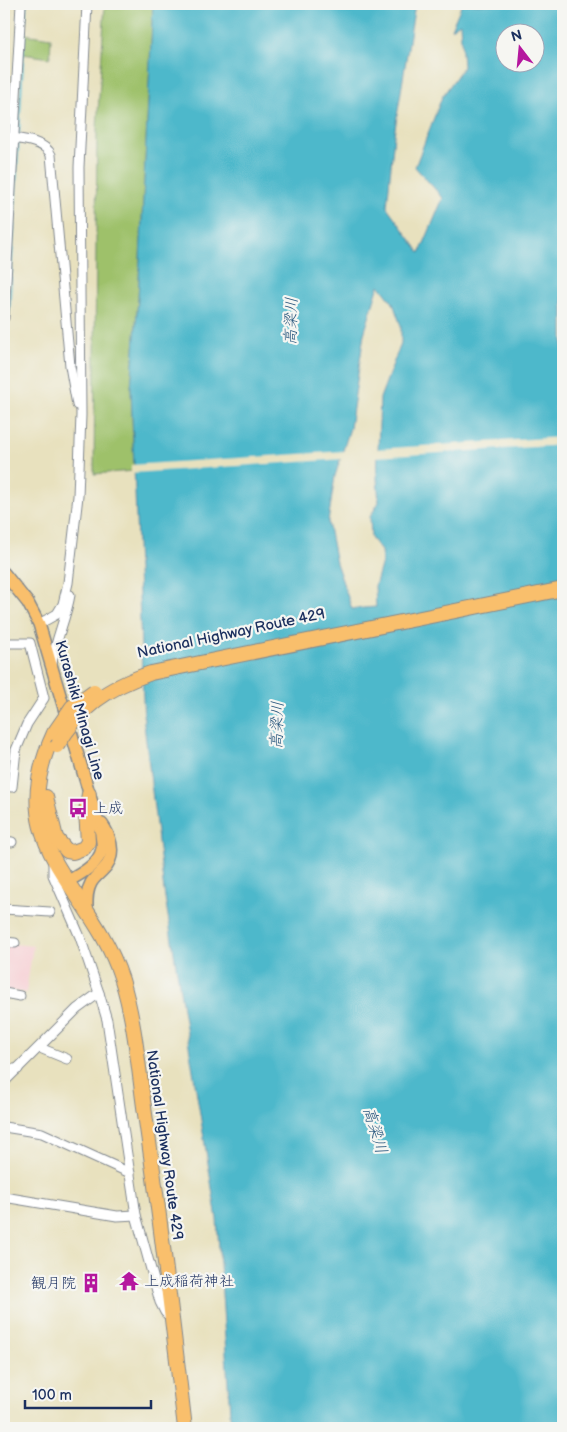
<svg xmlns="http://www.w3.org/2000/svg" width="567" height="1432" viewBox="0 0 567 1432" font-family="'Balsamiq Sans','Klee One',sans-serif">
	<style>
		.built { fill: #f7cfd4 }
		.green { fill: #9ec16a; stroke: #5c7864 }
		.water { fill: #4eb8cb; stroke: #347494; fill-rule: evenodd }
		.pier { fill: #e8e1be }
		.lines { fill: none; stroke-linecap: round; stroke-linejoin: round }
		.stream { stroke: #4eb8cb; stroke-width: 2.5 }
		.minor-casing { stroke: #82888e; stroke-width: 11 }
		.major-casing { stroke: #82888e; stroke-width: 14 }
		.highway-casing { stroke: #82888e; stroke-width: 16 }
		.minor { stroke: #fff; stroke-width: 9 }
		.major { stroke: #f9bf6c; stroke-width: 11 }
		.highway { stroke: #f9bf6c; stroke-width: 14 }
		.highway-bridge-casing { stroke: #82888e; stroke-width: 16; stroke-linecap: butt }
		.highway-bridge { stroke: #f9bf6c; stroke-width: 14 }
		.labels { text-anchor: middle; stroke-width: 4.5; stroke-linejoin: round; paint-order: stroke }
		.street-label { font-size: 15px; fill: #1b2f5e; stroke: #f6f6f2 }
		.poi-label { font-size: 15px; fill: #1b2f5e; stroke: #f6f6f2; text-anchor: start }
		.water-label { font-size: 16px; font-style: italic; fill: #2a587f; stroke: #f6f6f2 }
	</style>
	<rect width="100%" height="100%" fill="#f6f6f2"/>
	<filter id="ink" filterUnits="userSpaceOnUse"><feTurbulence type="fractalNoise" baseFrequency=".02" numOctaves="2"/><feDisplacementMap in="SourceGraphic" scale="10" xChannelSelector="R" yChannelSelector="G"/><feConvolveMatrix kernelMatrix="1 2 1 2 8 2 1 2 1" color-interpolation-filters="sRGB"/></filter>
	<filter id="wash" filterUnits="userSpaceOnUse"><feTurbulence type="fractalNoise" baseFrequency=".0096" numOctaves="4" result="noise"/><feDisplacementMap in="SourceGraphic" scale="20" xChannelSelector="R" yChannelSelector="G"/><feGaussianBlur stdDeviation="1.12" result="paint"/><feColorMatrix in="noise" values="0 0 0 0 0 0 0 0 0 0 0 0 0 0 0 0 0 1.4 0 .05"/><feComposite in="paint" operator="in"/></filter>
	<g filter="url(#wash)">
		<rect width="100%" height="100%" fill="#e8e1be"/>
		<!-- built -->
		<path class="built" d="M 4,943 L 33,946 L 26,993 L 4,990 Z"/>
		<!-- green -->
		<g class="green">
			<path d="M 105,4 L 153,4 L 138,299 L 131,388 L 134,471 L 94,474 L 97,128 Z"/>
			<path d="M 24,34 L 51,38 L 50,58 L 23,54 Z"/>
		</g>
		<!-- water -->
		<path class="water" d="M 153,4 L 415,4 L 394,135 L 387,207 L 420,253 L 443,198 L 415,167 L 442,97 L 463,67 L 460,23 L 451,29 L 462,4 L 563,4 L 563,1428 L 231,1428 L 217,1219 L 164,891 L 144,724 L 131,388 L 138,299 ZM 504,32 L 534,32 L 534,62 L 504,62 ZM 379,285 L 393,303 L 401,326 L 401,343 L 380,398 L 377,478 L 379,502 L 370,517 L 371,538 L 381,551 L 382,562 L 375,586 L 376,607 L 352,609 L 336,563 L 328,522 L 335,476 L 350,428 L 364,334 Z"/>
		<!-- pier -->
		<g class="pier">
			<path d="M 563,437 L 563,445 L 376,457 L 377,449 Z"/>
			<path d="M 346,451 L 343,459 L 131,473 L 131,465 Z"/>
		</g>
		<g class="lines">
			<!-- stream -->
			<path class="stream" d="M 4,342 L 9,310 L 26,4"/>
		</g>
	</g>
	<g filter="url(#ink)">
		<g class="lines">
			<defs>
				<g id="minor">
					<path d="M 4,137 C 18,139 45,140 51,155 L 70,366 L 77,405"/>
					<path d="M 4,318 L 21,4"/>
					<path d="M 39,624 L 57,614 L 63,604 L 68,583 L 78,496 L 81,415 L 79,167 L 87,4"/>
					<path d="M 4,643 L 30,643 L 44,698 L 27,724 L 16,750 L 12,787 L 4,786"/>
					<path d="M 52,664 C 55,640 66,619 70,595"/>
					<path d="M 4,841 L 12,842"/>
					<path d="M 4,909 L 50,912"/>
					<path d="M 4,942 L 15,943"/>
					<path d="M 4,993 L 20,996"/>
					<path d="M 99,993 L 107,1020 L 136,1215 L 160,1302 L 165,1312 L 172,1319"/>
					<path d="M 40,1048 L 67,1059"/>
					<path d="M 4,1069 L 18,1069"/>
					<path d="M 4,1082 L 77,1009 L 99,993 L 80,937 L 53,875 L 53,861"/>
					<path d="M 4,1127 L 42,1133 L 130,1173"/>
					<path d="M 4,1197 L 117,1216 L 136,1215"/>
				</g>
				<g id="major">
					<path d="M 4,573 L 28,603 L 39,624 L 101,833 C 101,837 103,844 102,849 C 99,864 81,874 68,881"/>
					<path d="M 87,911 C 87,901 86,892 91,883 C 95,876 102,872 107,865 C 116,853 110,835 102,824"/>
				</g>
				<g id="highway">
					<path d="M 54,733 C 0,848 91,883 122,980 C 136,1025 139,1075 146,1121 C 161,1223 173,1326 185,1428"/>
					<path d="M 46,797 L 56,838 L 67,851 L 73,852 L 84,848 L 88,842 L 86,811 L 89,794"/>
				</g>
			</defs>
			<!-- minor casing -->
			<use href="#minor" class="minor-casing"/>
			<!-- major casing -->
			<use href="#major" class="major-casing"/>
			<!-- highway casing -->
			<use href="#highway" class="highway-casing"/>
			<!-- minor -->
			<use href="#minor" class="minor"/>
			<!-- major -->
			<use href="#major" class="major"/>
			<!-- highway -->
			<use href="#highway" class="highway"/>
			<defs>
				<g id="highway-bridge">
					<path d="M 54,733 L 72,707 L 94,691"/>
					<path d="M 57,746 C 81,706 107,688 151,673 L 563,589"/>
				</g>
			</defs>
			<!-- highway-bridge casing -->
			<use href="#highway-bridge" class="highway-bridge-casing"/>
			<!-- highway-bridge -->
			<use href="#highway-bridge" class="highway-bridge"/>
		</g>
	</g>
	<!-- icons -->
	<defs>
		<symbol id="bus-bare" viewBox="-9 -9 18 18"><path d="M-5-6H5V4H4V6H2V4H-2V6H-4V4H-5ZM-3.5-4V0h7V-4ZM-3.5 1.2v1.5H-2V1.2ZM2 1.2v1.5H3.5V1.2Z" fill="#b5179e" stroke="#f6f6f2" stroke-width="2.5" paint-order="stroke"/></symbol>
		<symbol id="temple-bare" viewBox="-9 -9 18 18"><path d="M0-6L5-2H3V0L6.5 2.5H4V6H1.5V3h-3V6H-4V2.5H-6.5L-3 0V-2H-5Z" fill="#b5179e" stroke="#f6f6f2" stroke-width="2.5" paint-order="stroke"/></symbol>
		<symbol id="building-bare" viewBox="-9 -9 18 18"><path d="M-4-6H4V6H1V3H-1V6H-4ZM-2.5-4.3h1.7v1.8h-1.7ZM.8-4.3h1.7v1.8H.8ZM-2.5-1h1.7V.8h-1.7ZM.8-1h1.7V.8H.8Z" fill="#b5179e" stroke="#f6f6f2" stroke-width="2.5" paint-order="stroke"/></symbol>
	</defs>
	<g fill-rule="evenodd">
		<use href="#bus-bare" x="64" y="794" width="28" height="28"/>
		<use href="#temple-bare" x="115" y="1267" width="28" height="28"/>
		<use href="#building-bare" x="77" y="1269" width="28" height="28"/>
	</g>
	<g class="labels">
		<!-- street labels -->
		<g class="street-label">
			<text transform="translate(231 633) rotate(-12)" y="5">National Highway Route 429</text>
			<text transform="translate(80 710) rotate(74)" y="5">Kurashiki Minagi Line</text>
			<text transform="translate(165 1145) rotate(82)" y="5">National Highway Route 429</text>
		</g>
		<!-- poi labels -->
		<g class="poi-label">
			<text x="93" y="813">上成</text>
			<text x="144" y="1286">上成稲荷神社</text>
			<text x="76" y="1288" text-anchor="end">観月院</text>
		</g>
		<!-- water labels -->
		<g class="water-label">
			<text transform="translate(290 321) rotate(-88)" y="6">高梁川</text>
			<text transform="translate(276 725) rotate(-88)" y="6">高梁川</text>
			<text transform="translate(376 1130) rotate(73)" y="6">高梁川</text>
		</g>
	</g>
	<!-- margin -->
	<rect width="567" height="1432" fill="none" stroke="#f6f6f2" stroke-width="20"/>
	<!-- north arrow -->
	<g transform="translate(520 48) rotate(344)"><circle r="24" fill="#f6f6f2" stroke="#9ea6b7"/>
	<path d="M0-4L9 19L0 12L-9 19Z" fill="#b5179e"/>
	<text y="-8" font-size="14" font-weight="bold" text-anchor="middle" fill="#1b2f5e">N</text>
	</g>
	<!-- scale -->
	<path d="M25 1400v8h126v-8" fill="none" stroke="#1b2f5e" stroke-width="2.5"/>
	<text x="32" y="1400" font-size="15" fill="#1b2f5e" stroke="#f6f6f2" stroke-width="4" paint-order="stroke">100 m</text>
</svg>
